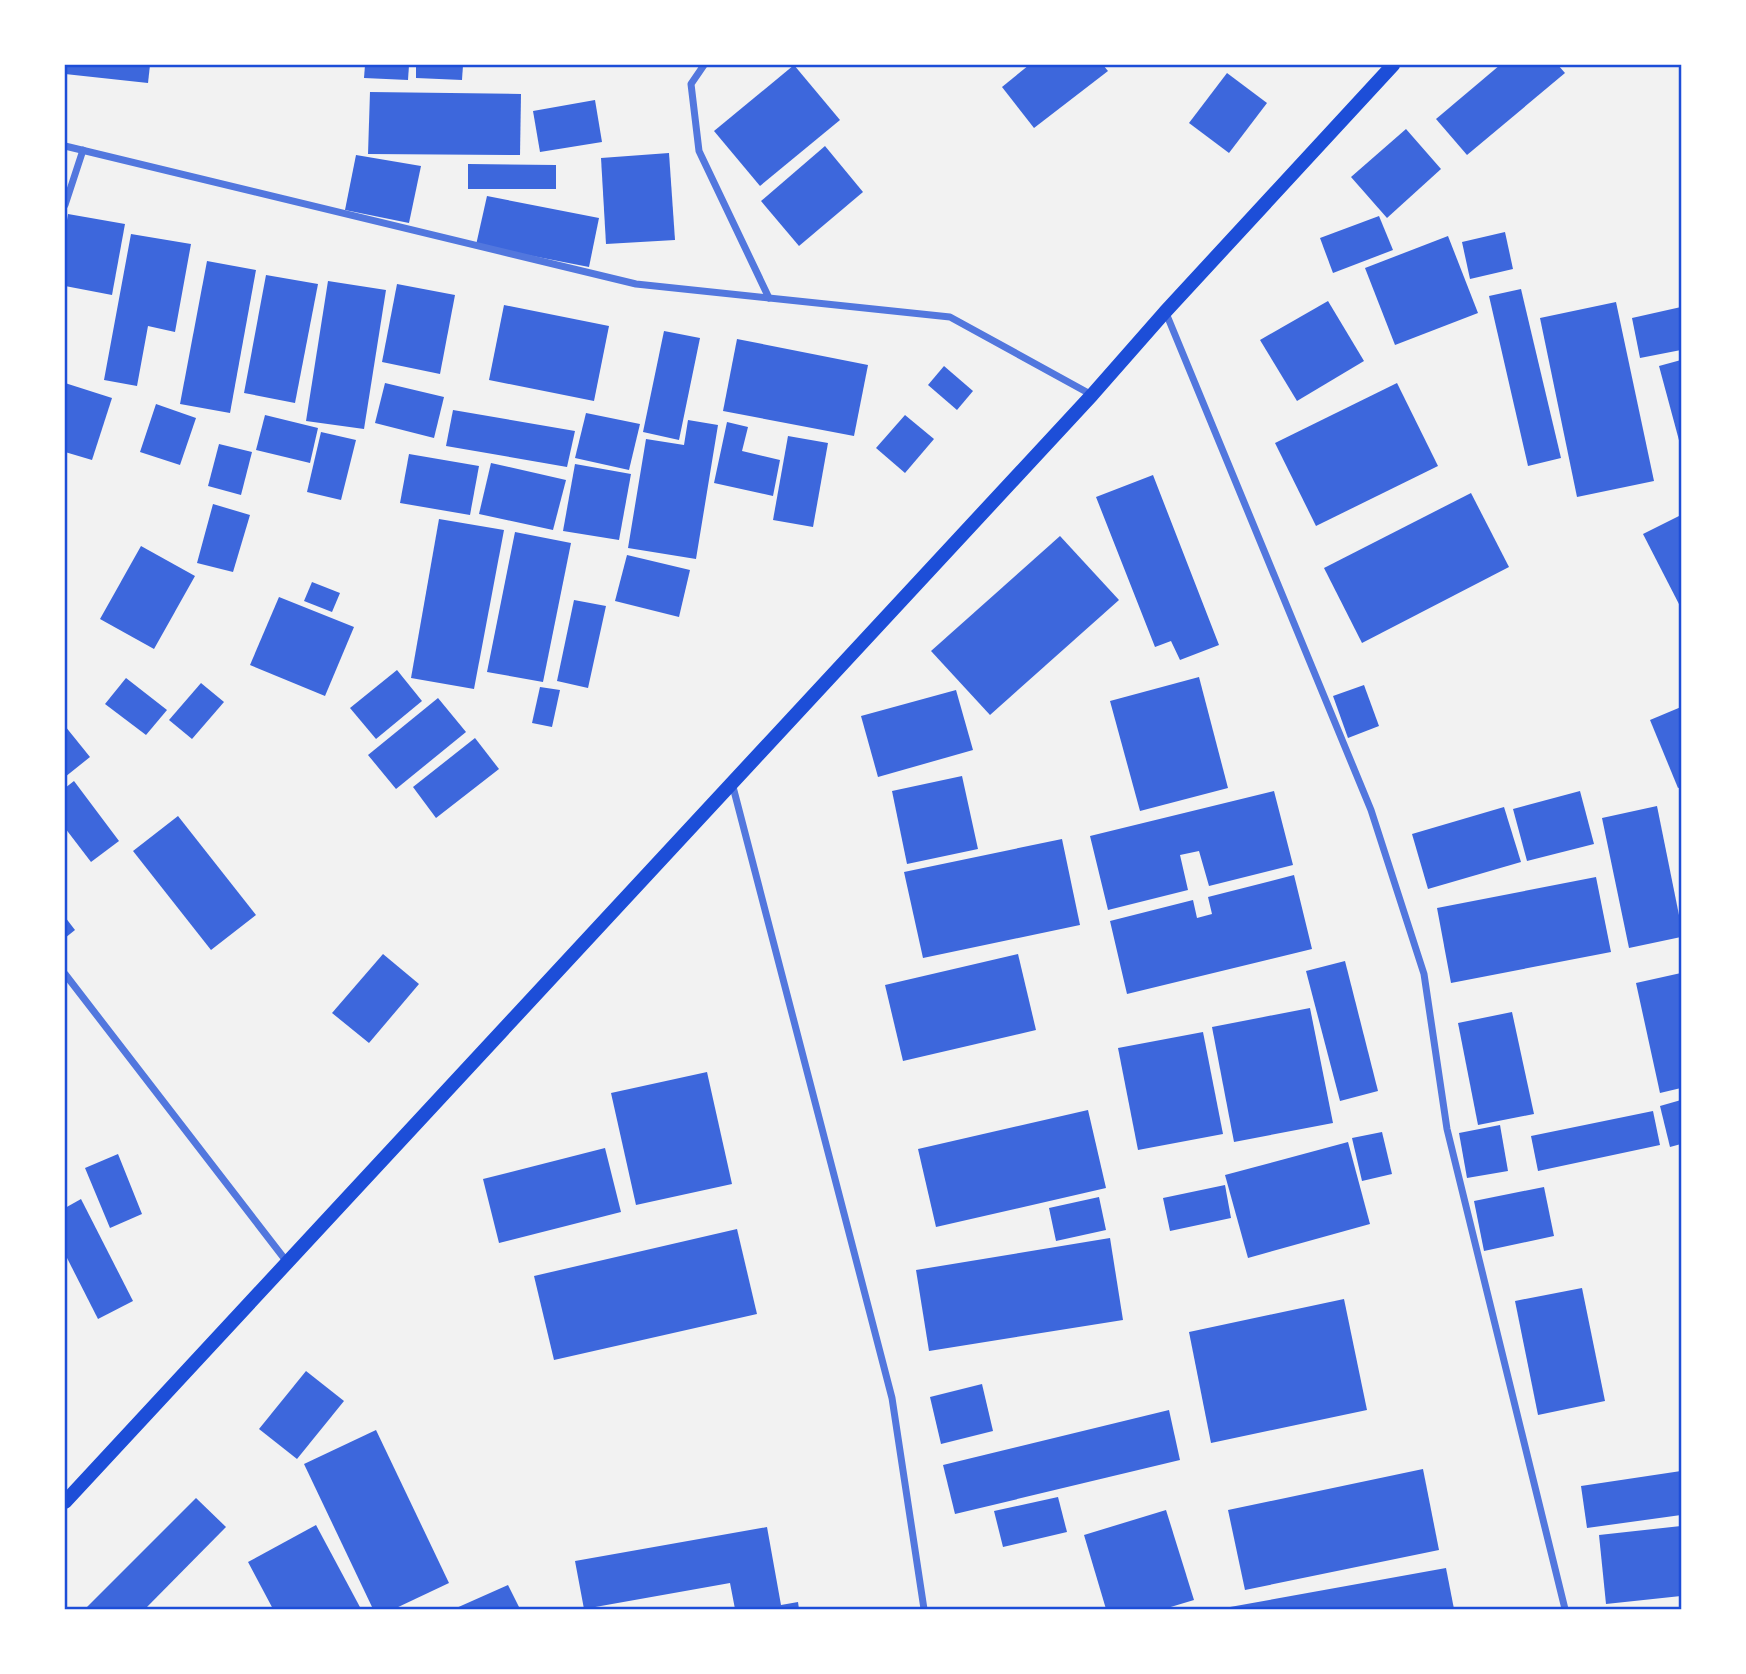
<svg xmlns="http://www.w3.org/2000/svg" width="1746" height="1674" viewBox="0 0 1746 1674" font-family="'Open Sans',sans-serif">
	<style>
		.building { fill: #3d67dc }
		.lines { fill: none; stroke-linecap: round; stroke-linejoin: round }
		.minor { stroke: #5277de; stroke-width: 7 }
		.secondary { stroke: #1d4ed8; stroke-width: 14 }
		.neatline { fill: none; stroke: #1d4ed8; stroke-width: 2.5 }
	</style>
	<rect width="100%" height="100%" fill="#f2f2f2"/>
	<!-- building -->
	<g class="building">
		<path d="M 65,65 L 150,65 L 148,83 L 65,74 Z"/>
		<path d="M 365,65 L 409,65 L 408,80 L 364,78 Z"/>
		<path d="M 416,65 L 463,65 L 462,80 L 416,78 Z"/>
		<path d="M 794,65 L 840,120 L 760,186 L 714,131 Z"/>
		<path d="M 1029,65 L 1103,65 L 1108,71 L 1034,128 L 1002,87 Z"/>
		<path d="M 1500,65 L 1558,65 L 1565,73 L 1467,155 L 1436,119 Z"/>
		<path d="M 1227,73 L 1267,103 L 1229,153 L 1189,123 Z"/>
		<path d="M 370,92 L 521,94 L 520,155 L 368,154 Z"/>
		<path d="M 595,100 L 602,142 L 540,152 L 533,111 Z"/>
		<path d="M 1406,129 L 1441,169 L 1387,218 L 1351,177 Z"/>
		<path d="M 825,146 L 863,192 L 799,246 L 761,201 Z"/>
		<path d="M 669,153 L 675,240 L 606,244 L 601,158 Z"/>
		<path d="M 356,155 L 421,166 L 409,223 L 345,210 Z"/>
		<path d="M 468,164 L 556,165 L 556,189 L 468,189 Z"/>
		<path d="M 487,196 L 599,218 L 589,267 L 476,245 Z"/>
		<path d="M 68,214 L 125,224 L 112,295 L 65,286 L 65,232 Z"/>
		<path d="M 1379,216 L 1393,250 L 1333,273 L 1320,238 Z"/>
		<path d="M 1505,232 L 1513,269 L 1470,279 L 1462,242 Z"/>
		<path d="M 131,234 L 191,244 L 175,332 L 148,326 L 137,386 L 104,380 Z"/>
		<path d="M 1448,236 L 1478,313 L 1395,345 L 1365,268 Z"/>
		<path d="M 207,261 L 256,270 L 230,413 L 180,404 Z"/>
		<path d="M 266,275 L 318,284 L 295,403 L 244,393 Z"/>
		<path d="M 328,281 L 386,290 L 364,429 L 306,421 Z"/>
		<path d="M 397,284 L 455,295 L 440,374 L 382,362 Z"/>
		<path d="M 1521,289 L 1561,458 L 1528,466 L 1489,296 Z"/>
		<path d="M 1328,301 L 1364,361 L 1297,401 L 1260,340 Z"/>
		<path d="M 1616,302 L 1654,481 L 1577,497 L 1540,318 Z"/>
		<path d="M 504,305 L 609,326 L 594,401 L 489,380 Z"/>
		<path d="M 1681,307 L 1681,350 L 1640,358 L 1632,318 Z"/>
		<path d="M 664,331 L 700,338 L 679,440 L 643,432 Z"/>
		<path d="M 737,339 L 868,365 L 854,436 L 723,411 Z"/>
		<path d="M 1681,360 L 1681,444 L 1680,444 L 1659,366 Z"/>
		<path d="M 944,366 L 973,391 L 957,410 L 928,385 Z"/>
		<path d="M 65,383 L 112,398 L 92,460 L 65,452 Z"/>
		<path d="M 385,383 L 444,397 L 434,438 L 375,423 Z"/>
		<path d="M 1397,383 L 1438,466 L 1316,526 L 1275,443 Z"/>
		<path d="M 156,404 L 196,418 L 180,465 L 140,452 Z"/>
		<path d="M 453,410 L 575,431 L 567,467 L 446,446 Z"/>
		<path d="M 586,413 L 640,424 L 629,470 L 575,458 Z"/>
		<path d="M 265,415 L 318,428 L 310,463 L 256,450 Z"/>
		<path d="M 905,415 L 934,439 L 905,473 L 876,448 Z"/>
		<path d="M 688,420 L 718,425 L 696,559 L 628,548 L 646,439 L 684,445 Z"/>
		<path d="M 727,422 L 748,427 L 742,451 L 780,460 L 773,496 L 714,483 Z"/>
		<path d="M 321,432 L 356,440 L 341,500 L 307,492 Z"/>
		<path d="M 788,436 L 828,443 L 813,527 L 773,520 Z"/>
		<path d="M 219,444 L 252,452 L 241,495 L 208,486 Z"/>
		<path d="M 409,454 L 479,466 L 470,515 L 400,503 Z"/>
		<path d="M 491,463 L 566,480 L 553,530 L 479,514 Z"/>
		<path d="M 575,464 L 631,474 L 619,540 L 563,531 Z"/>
		<path d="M 1153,475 L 1219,645 L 1180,660 L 1171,641 L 1155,647 L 1096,497 Z"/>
		<path d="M 1471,493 L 1509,567 L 1362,643 L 1324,568 Z"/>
		<path d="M 213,504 L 250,515 L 233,572 L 197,563 Z"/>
		<path d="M 1681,515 L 1681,608 L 1643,534 Z"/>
		<path d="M 439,519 L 504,530 L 474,689 L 411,678 Z"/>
		<path d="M 515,532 L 571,543 L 543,682 L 487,672 Z"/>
		<path d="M 1060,536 L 1119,600 L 990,715 L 931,651 Z"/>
		<path d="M 141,546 L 195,576 L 154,649 L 100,619 Z"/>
		<path d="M 627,555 L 690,570 L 679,617 L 615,601 Z"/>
		<path d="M 312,582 L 340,593 L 332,612 L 304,601 Z"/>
		<path d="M 279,597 L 354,627 L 325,696 L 250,665 Z"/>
		<path d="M 574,600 L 606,606 L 588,688 L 557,681 Z"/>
		<path d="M 397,670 L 422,701 L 376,739 L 350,708 Z"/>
		<path d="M 1199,677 L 1228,788 L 1140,811 L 1110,701 Z"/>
		<path d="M 126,678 L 167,710 L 146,735 L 105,704 Z"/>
		<path d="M 201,683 L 224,702 L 192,739 L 169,720 Z"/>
		<path d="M 1364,685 L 1379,726 L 1348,738 L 1333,696 Z"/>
		<path d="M 540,687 L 560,690 L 552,727 L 532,723 Z"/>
		<path d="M 956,690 L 973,750 L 878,777 L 861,716 Z"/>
		<path d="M 438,698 L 466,732 L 396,789 L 368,755 Z"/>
		<path d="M 1681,707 L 1681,787 L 1678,788 L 1650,720 Z"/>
		<path d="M 65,726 L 90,757 L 65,777 Z"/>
		<path d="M 475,738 L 499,769 L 436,818 L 413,787 Z"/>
		<path d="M 962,776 L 978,849 L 907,864 L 892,791 Z"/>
		<path d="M 74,781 L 119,841 L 91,862 L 65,828 L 65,788 Z"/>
		<path d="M 1274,791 L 1293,865 L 1209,886 L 1199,851 L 1180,855 L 1188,890 L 1108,910 L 1090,836 Z"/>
		<path d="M 1580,791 L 1594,844 L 1527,861 L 1513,809 Z"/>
		<path d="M 1657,806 L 1681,925 L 1681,937 L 1629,948 L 1602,818 Z"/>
		<path d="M 1504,807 L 1521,862 L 1428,889 L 1412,834 Z"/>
		<path d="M 178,816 L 256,915 L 211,950 L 133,851 Z"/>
		<path d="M 1062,839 L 1080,925 L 923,958 L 904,872 Z"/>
		<path d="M 1294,875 L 1312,949 L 1127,994 L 1110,921 L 1193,900 L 1197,918 L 1212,914 L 1208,897 Z"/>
		<path d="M 1596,877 L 1611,952 L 1451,983 L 1437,908 Z"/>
		<path d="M 65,917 L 75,930 L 65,938 Z"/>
		<path d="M 383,954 L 419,984 L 369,1043 L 332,1013 Z"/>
		<path d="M 1018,954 L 1036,1030 L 903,1061 L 885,985 Z"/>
		<path d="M 1345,961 L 1378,1091 L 1340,1101 L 1306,971 Z"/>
		<path d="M 1681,973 L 1681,1088 L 1660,1093 L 1636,983 Z"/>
		<path d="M 1310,1008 L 1333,1123 L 1234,1142 L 1212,1027 Z"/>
		<path d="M 1512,1012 L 1534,1114 L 1478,1125 L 1458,1023 Z"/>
		<path d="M 1203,1032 L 1223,1134 L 1138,1150 L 1118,1048 Z"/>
		<path d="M 707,1072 L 732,1184 L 636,1205 L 611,1093 Z"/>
		<path d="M 1681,1100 L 1681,1144 L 1670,1147 L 1660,1106 Z"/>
		<path d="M 1088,1110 L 1106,1188 L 936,1227 L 918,1149 Z"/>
		<path d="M 1653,1111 L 1660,1145 L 1538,1171 L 1531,1136 Z"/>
		<path d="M 1500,1125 L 1508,1171 L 1467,1178 L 1459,1133 Z"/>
		<path d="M 1382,1132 L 1392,1174 L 1362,1181 L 1352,1138 Z"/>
		<path d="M 1348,1142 L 1370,1224 L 1248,1258 L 1225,1175 Z"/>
		<path d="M 605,1148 L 621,1212 L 499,1243 L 483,1179 Z"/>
		<path d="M 118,1154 L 142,1214 L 110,1228 L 85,1168 Z"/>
		<path d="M 1225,1185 L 1231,1218 L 1170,1231 L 1163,1198 Z"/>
		<path d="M 1544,1187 L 1554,1236 L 1484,1251 L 1474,1201 Z"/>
		<path d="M 1099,1197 L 1106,1230 L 1056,1241 L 1049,1208 Z"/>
		<path d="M 81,1199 L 133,1301 L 98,1319 L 65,1254 L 65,1208 Z"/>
		<path d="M 737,1229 L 757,1314 L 554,1360 L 534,1276 Z"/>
		<path d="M 1110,1238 L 1123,1320 L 929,1351 L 916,1270 Z"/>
		<path d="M 1582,1288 L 1605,1401 L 1538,1415 L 1515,1301 Z"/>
		<path d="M 1344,1299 L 1367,1410 L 1211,1443 L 1189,1332 Z"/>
		<path d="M 306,1371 L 344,1401 L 297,1459 L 259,1429 Z"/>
		<path d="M 982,1384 L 993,1431 L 941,1444 L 930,1397 Z"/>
		<path d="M 1169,1410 L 1180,1460 L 955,1514 L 943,1465 Z"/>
		<path d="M 376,1430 L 449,1583 L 394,1609 L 373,1609 L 304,1464 Z"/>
		<path d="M 1423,1469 L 1439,1550 L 1245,1590 L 1228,1510 Z"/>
		<path d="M 1681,1471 L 1681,1515 L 1587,1528 L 1581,1486 Z"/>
		<path d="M 1058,1497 L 1067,1532 L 1003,1547 L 994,1511 Z"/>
		<path d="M 196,1498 L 226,1527 L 145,1609 L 85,1609 Z"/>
		<path d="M 1166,1510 L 1194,1600 L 1164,1609 L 1106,1609 L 1084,1535 Z"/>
		<path d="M 316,1525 L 361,1609 L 273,1609 L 248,1562 Z"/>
		<path d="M 1681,1526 L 1681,1596 L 1606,1604 L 1599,1535 Z"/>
		<path d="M 767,1527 L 781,1605 L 798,1602 L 799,1609 L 735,1609 L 730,1583 L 584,1609 L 575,1561 Z"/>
		<path d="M 1446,1568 L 1454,1609 L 1230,1609 L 1230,1607 Z"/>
		<path d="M 508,1585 L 520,1609 L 454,1609 Z"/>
	</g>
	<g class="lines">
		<!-- minor -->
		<g class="minor">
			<path d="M 704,65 L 691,84 L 699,151 L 769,298"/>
			<path d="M 65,146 L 636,284 L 950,317 L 1092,395"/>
			<path d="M 65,205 L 83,150"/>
			<path d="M 1166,313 L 1371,810 L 1424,974 L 1447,1129 L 1565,1609"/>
			<path d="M 732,783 L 892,1398 L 924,1609"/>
			<path d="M 65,974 L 287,1262"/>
		</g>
		<!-- secondary -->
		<path class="secondary" d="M 65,1502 L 1092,395 L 1165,312 L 1393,65"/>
	</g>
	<!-- border -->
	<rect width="1746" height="1674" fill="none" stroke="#ffffff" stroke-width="133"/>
	<rect x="66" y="66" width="1614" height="1542" class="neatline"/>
</svg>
